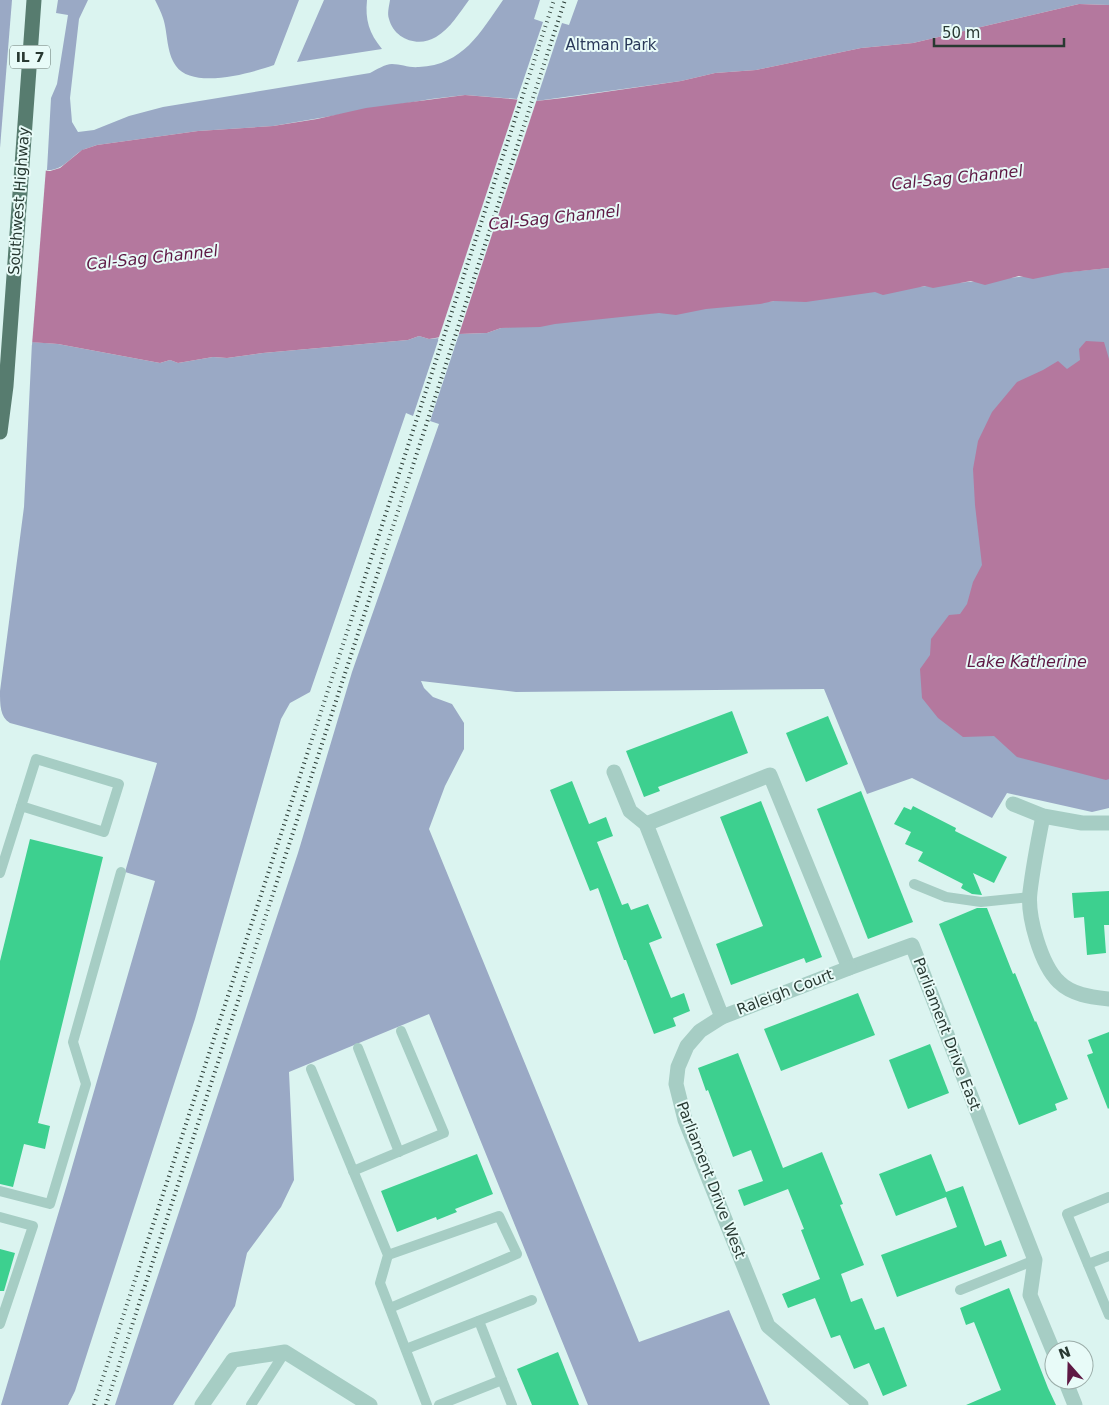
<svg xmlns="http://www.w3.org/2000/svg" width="1109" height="1405" viewBox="0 0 1109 1405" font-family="'DejaVu Sans',sans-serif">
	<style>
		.green { fill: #9aa9c5 }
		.water { fill: #b4789e }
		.pier { fill: #dbf4f0 }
		.building { fill: #3dd08f }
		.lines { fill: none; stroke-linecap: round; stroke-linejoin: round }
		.lane { stroke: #a6cdc4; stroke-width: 10 }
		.street { stroke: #a6cdc4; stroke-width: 15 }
		.primary { stroke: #577c6f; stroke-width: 15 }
		.rail { stroke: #283932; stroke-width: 4; stroke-dasharray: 1 4; stroke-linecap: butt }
		.labels { text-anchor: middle; stroke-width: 4; stroke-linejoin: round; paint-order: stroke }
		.shield { fill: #e8fbf8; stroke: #62736d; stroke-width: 1 }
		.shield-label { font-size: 14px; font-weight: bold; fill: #283932 }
		.park-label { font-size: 15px; fill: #293859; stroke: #e8fbf8 }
		.street-label { font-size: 15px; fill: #283932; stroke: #e8fbf8 }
		.water-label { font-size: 16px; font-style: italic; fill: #5e1944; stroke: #e8fbf8 }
	</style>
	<rect width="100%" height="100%" fill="#dbf4f0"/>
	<!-- green -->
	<g class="green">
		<path d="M 0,0 L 12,0 L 0,148 Z"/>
		<path d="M 58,0 L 88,0 L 79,19 L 70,98 L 72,122 L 78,132 L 94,130 L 129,116 L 163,107 L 370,73 C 376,70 385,64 392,64 C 401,64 409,68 419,67 C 463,65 480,33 503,0 L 540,0 L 534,19 L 543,22 L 517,99 L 465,95 L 431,99 L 273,126 L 198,131 L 97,145 C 92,147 86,148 81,151 C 70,158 62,171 47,170 L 51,98 L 57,84 L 68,15 L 56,13 Z"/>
		<path d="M 155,0 L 299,0 L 274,65 C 251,73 193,90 176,66 C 166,52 168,33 163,18 C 161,12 158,6 155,0 Z"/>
		<path d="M 324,0 L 367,0 C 365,20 369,33 382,49 L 297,62 Z"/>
		<path d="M 390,0 L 469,0 C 460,12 450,29 436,37 C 418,48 394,39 389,19 C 387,13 389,7 390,0 Z"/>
		<path d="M 578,0 L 1109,0 L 1109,5 L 1079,4 L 913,43 L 861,48 L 756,70 L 715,73 L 681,81 L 536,101 L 562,23 L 569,25 Z"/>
		<path d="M 1109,268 L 1109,808 L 1092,812 L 1007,793 L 992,818 L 912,778 L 867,794 L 824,689 L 516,692 L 421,681 L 424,688 L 433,697 L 452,704 L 464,723 L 464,749 L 445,786 L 429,829 L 639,1342 L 729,1310 L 770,1405 L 588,1405 L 429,1014 L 289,1072 L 294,1180 L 281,1207 L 247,1253 L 235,1306 L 173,1405 L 115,1405 L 298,853 L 352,672 L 439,424 L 430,421 L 459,334 L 487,333 L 501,328 Z"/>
		<path d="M 419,336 L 429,339 L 439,338 L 413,416 L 406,413 L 310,692 L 290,703 L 281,719 L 195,1019 L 75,1391 L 68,1405 L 1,1405 L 68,1181 L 155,881 L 125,872 L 157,763 L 10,723 C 0,717 0,705 0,691 L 24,507 L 32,342 L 58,344 L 160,363 L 170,360 L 178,363 L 213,357 L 227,358 L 263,353 L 408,340 Z"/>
	</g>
	<!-- water -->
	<g class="water">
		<path d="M 1079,4 L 1109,5 L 1109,268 L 1062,273 L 1033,279 L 1019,276 L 985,285 L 971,281 L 933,288 L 925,286 L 883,295 L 875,292 L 806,302 L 774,301 L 760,304 L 706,309 L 676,315 L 659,313 L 555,324 L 540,327 L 501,328 L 487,333 L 459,334 L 429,339 L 419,336 L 408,340 L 263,353 L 227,358 L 213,357 L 178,363 L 170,360 L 160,363 L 58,344 L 29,342 L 0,166 L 50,171 L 60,168 L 82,150 L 97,145 L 198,131 L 273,126 L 317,119 L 366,108 L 465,95 L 536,101 L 563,98 L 681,81 L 715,73 L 756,70 L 861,48 L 913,43 Z"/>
		<path d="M 1086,341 L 1104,342 L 1109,359 L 1109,779 L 1106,780 L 1017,757 L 994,736 L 963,737 L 938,718 L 922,698 L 920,669 L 930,655 L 931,639 L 949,615 L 960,614 L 967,604 L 973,582 L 982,565 L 975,505 L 973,469 L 978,441 L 992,412 L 1017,382 L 1043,370 L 1058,361 L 1067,369 L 1080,360 L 1079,349 Z"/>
	</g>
	<!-- pier -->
	<g class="pier">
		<path d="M 518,98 L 537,99 L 458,337 L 438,340 Z"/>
		<path d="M 0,164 L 46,168 L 32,345 L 0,342 Z"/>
	</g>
	<!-- building -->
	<g class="building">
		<path d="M 732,711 L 748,753 L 658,787 L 660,791 L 644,797 L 626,751 Z"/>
		<path d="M 828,716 L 848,764 L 806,782 L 786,733 Z"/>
		<path d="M 572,781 L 589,824 L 606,817 L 613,836 L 597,842 L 622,905 L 628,903 L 631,910 L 648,904 L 662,938 L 649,943 L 671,998 L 684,993 L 690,1011 L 673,1018 L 676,1026 L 654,1034 L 626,960 L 624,960 L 598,888 L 590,891 L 550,790 Z"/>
		<path d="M 861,791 L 913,922 L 868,939 L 817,809 Z"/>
		<path d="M 761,801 L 822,957 L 806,963 L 804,958 L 731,985 L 716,944 L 763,926 L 720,817 Z"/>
		<path d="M 913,806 L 956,828 L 955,831 L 1007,857 L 994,883 L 973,873 L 982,895 L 972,894 L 961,888 L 963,884 L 918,861 L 923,852 L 905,844 L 911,832 L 894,824 L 904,807 L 911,810 Z"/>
		<path d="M 30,839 L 103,857 L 38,1123 L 50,1126 L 45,1149 L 24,1144 L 13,1187 L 0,1184 L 0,961 Z"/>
		<path d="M 1109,891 L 1109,925 L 1104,925 L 1106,953 L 1087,955 L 1084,917 L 1074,918 L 1072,893 Z"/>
		<path d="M 977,908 L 987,908 L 1013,974 L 1015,973 L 1035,1022 L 1036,1021 L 1068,1099 L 1055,1104 L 1057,1110 L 1019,1125 L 939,924 Z"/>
		<path d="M 858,993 L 875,1035 L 781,1071 L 764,1029 Z"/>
		<path d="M 1109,1032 L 1109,1108 L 1108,1109 L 1087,1055 L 1093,1053 L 1088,1040 Z"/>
		<path d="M 930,1044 L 949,1093 L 908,1109 L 889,1060 Z"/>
		<path d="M 738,1053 L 783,1168 L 822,1152 L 843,1204 L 840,1205 L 864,1265 L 841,1274 L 851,1302 L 862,1298 L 875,1330 L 884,1327 L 907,1386 L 883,1396 L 869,1363 L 854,1369 L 840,1335 L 831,1338 L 815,1298 L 788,1308 L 782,1294 L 820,1279 L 801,1230 L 804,1229 L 788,1189 L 744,1206 L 738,1190 L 763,1181 L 751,1150 L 733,1157 L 708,1090 L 706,1091 L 698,1068 Z"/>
		<path d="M 477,1154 L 493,1194 L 455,1209 L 457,1212 L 437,1220 L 436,1217 L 397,1232 L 381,1191 Z"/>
		<path d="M 931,1154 L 946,1192 L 963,1186 L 985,1246 L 1001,1240 L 1007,1256 L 897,1297 L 881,1255 L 957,1227 L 946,1197 L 896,1216 L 879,1174 Z"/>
		<path d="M 0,1249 L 15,1253 L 4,1291 L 0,1291 Z"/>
		<path d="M 1009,1288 L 1048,1388 L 1056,1405 L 966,1405 L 1001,1390 L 974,1322 L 966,1325 L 960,1308 Z"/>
		<path d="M 558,1352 L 579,1405 L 532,1405 L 517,1369 Z"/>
	</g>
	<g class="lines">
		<!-- lane -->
		<g class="lane">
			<path d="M 0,873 L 36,759 L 119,784 L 104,832 L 21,806"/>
			<path d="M 914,884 L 946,897 L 981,902 L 1030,897"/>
			<path d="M 358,1048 L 399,1152"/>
			<path d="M 311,1069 L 388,1255 L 380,1283 L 427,1405"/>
			<path d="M 353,1171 L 444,1133 L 401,1031"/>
			<path d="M 0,1191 L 50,1204 L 86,1084 L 73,1042 L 121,872"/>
			<path d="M 1109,1197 L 1067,1214 L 1109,1315"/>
			<path d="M 0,1217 L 33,1226 L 0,1324"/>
			<path d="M 388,1255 L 499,1216 L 517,1254 L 390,1308"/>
			<path d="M 1088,1264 L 1109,1256"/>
			<path d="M 960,1290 L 1035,1260"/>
			<path d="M 406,1349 L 532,1300"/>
			<path d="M 502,1380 L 512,1405"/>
			<path d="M 251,1405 L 285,1352"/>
			<path d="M 439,1405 L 502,1380 L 479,1321"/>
		</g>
		<!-- street -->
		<g class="street">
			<path d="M 614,772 L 630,811 L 646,824 L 722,1017"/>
			<path d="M 1013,804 L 1043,816 L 1082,823 L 1109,823"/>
			<path d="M 1043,816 C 1038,841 1033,867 1030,892 C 1027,916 1041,965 1059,982 C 1072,995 1092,997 1109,999"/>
			<path d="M 646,824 L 770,775 L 849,968 L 912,945 L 1035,1260 L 1030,1295 L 1054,1353"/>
			<path d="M 849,968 L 722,1017 L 700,1031 L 687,1046 L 678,1067 L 676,1084 L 685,1120 L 768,1326 L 861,1405"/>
			<path d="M 1065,1380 L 1075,1405"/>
			<path d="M 202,1405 L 233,1360 L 285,1352 L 370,1405"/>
		</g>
		<!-- primary -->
		<path class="primary" d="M 0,432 L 6,386 L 34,0"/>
		<!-- rail -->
		<g class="rail">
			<path d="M 94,1405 L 554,0"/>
			<path d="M 106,1405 L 565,0"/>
		</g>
	</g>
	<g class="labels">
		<!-- shield labels -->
		<rect class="shield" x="10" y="45.5" width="40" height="23" rx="4"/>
		<g class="shield-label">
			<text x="30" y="62">IL 7</text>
		</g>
		<!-- park labels -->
		<g class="park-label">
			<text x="611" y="50">Altman Park</text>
		</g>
		<!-- street labels -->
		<g class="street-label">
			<text transform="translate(19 201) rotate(-86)" y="5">Southwest Highway</text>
			<text transform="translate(785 992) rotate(-21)" y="5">Raleigh Court</text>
			<text transform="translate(947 1034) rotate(69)" y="5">Parliament Drive East</text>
			<text transform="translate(711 1180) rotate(69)" y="5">Parliament Drive West</text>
		</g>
		<!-- water labels -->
		<g class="water-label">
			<text transform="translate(957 177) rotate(-6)" y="6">Cal-Sag Channel</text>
			<text transform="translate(554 217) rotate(-6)" y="6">Cal-Sag Channel</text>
			<text transform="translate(152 257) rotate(-6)" y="6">Cal-Sag Channel</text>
			<text x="1027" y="667">Lake Katherine</text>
		</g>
	</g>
	<!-- north arrow -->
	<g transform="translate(1069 1365) rotate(340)"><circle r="24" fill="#e8fbf8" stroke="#9bada9"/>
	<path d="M0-4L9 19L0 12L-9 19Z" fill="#5e1944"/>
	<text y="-8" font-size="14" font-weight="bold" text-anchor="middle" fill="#283932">N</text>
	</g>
	<!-- scale -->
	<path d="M934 38v8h130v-8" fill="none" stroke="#283932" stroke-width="2.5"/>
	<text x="942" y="38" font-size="15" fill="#283932" stroke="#e8fbf8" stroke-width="4" paint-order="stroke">50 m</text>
</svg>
